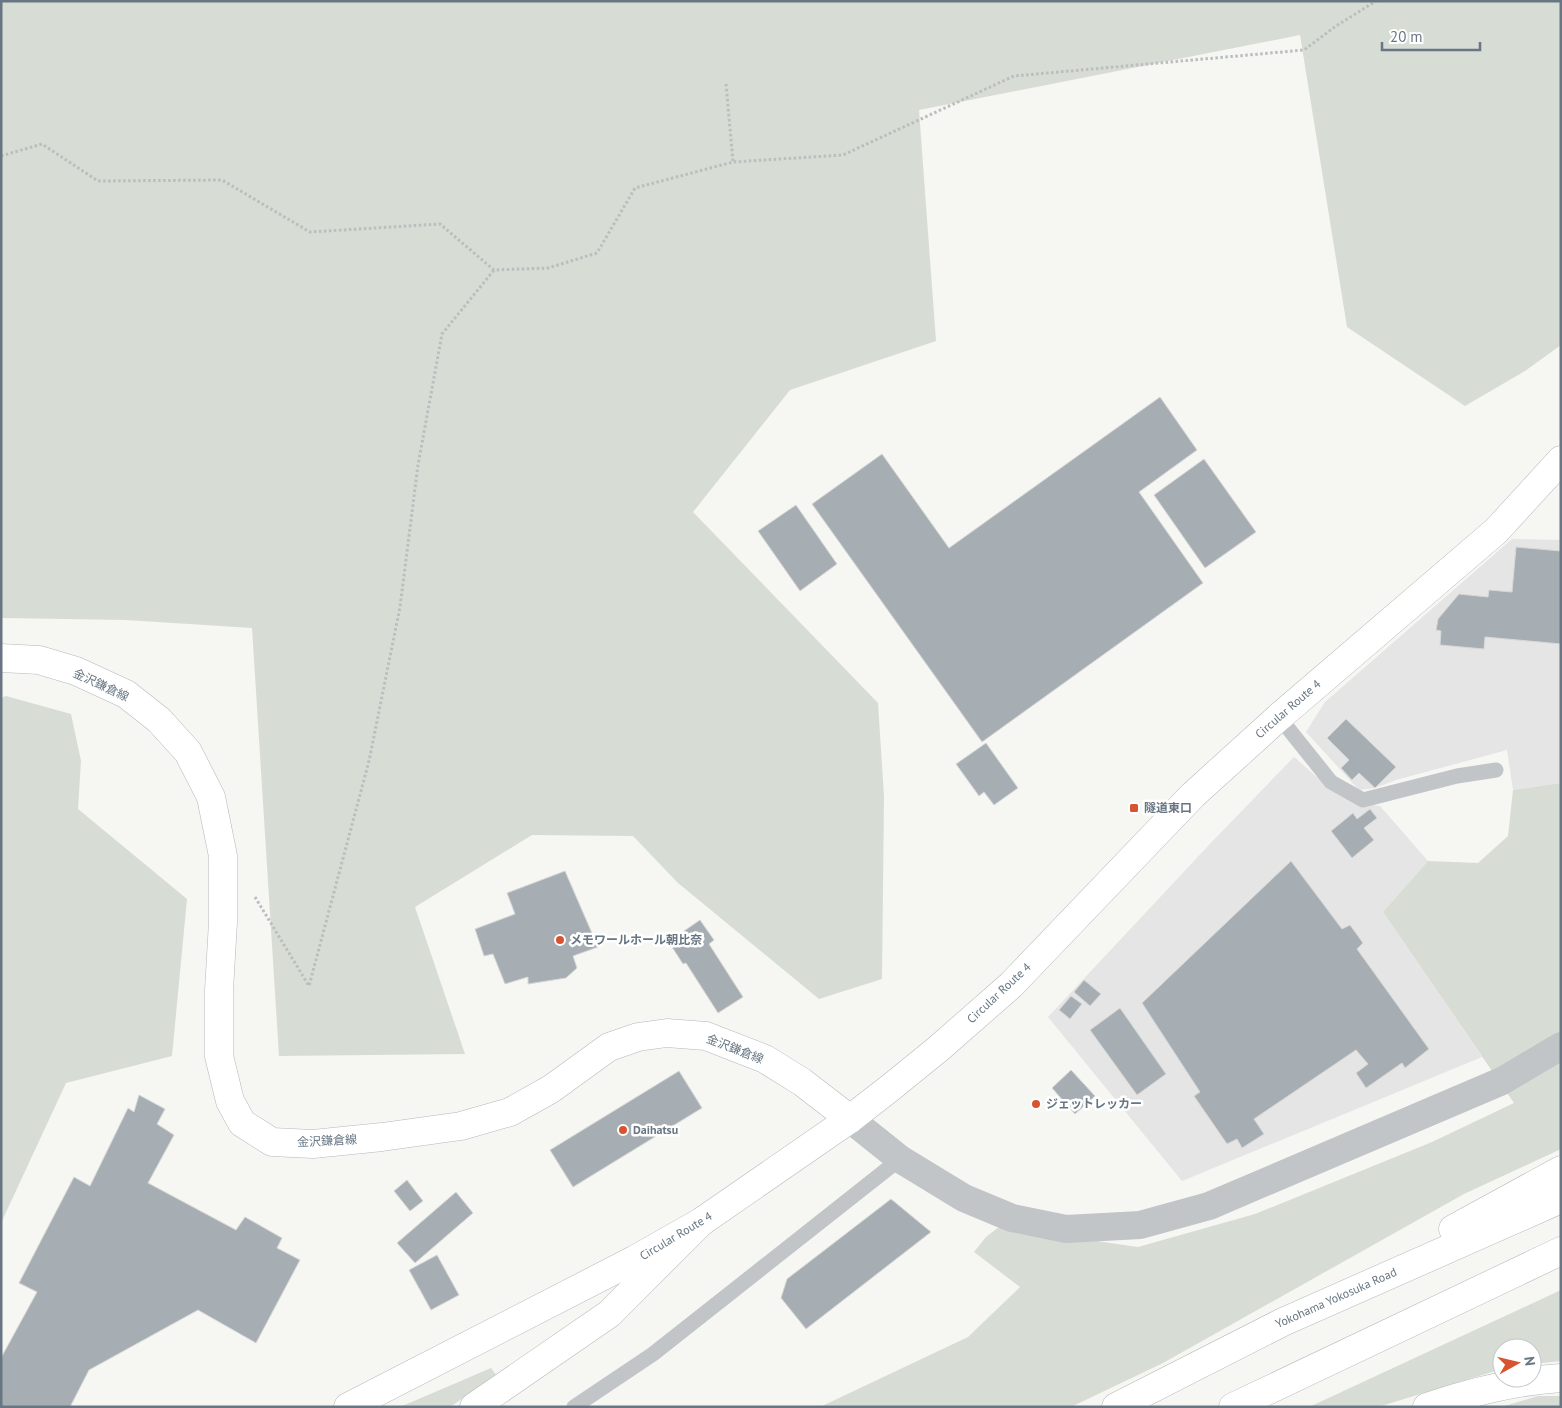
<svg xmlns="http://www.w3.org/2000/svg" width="1562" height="1408" viewBox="0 0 1562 1408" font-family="'PT Sans','Noto Sans JP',sans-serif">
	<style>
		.built { fill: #e4e5e4 }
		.green { fill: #d7ddd4 }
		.building { fill: #a7aeb3; stroke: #d7d7d5 }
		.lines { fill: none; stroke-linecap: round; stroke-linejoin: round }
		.secondary-casing { stroke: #b4b9bc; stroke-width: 29 }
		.primary-casing { stroke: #b5b9bc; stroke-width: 29 }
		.highway-casing { stroke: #b6b9bc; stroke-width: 29 }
		.path { stroke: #bbbdbf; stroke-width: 3; stroke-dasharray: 2.5 2.5; stroke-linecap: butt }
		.lane { stroke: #c1c5c8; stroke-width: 15 }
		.street { stroke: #c1c5c8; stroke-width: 28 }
		.secondary { stroke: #fff; stroke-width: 28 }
		.primary { stroke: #fff; stroke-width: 28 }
		.highway { stroke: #fff; stroke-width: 28 }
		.poi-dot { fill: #d85431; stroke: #fff; stroke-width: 2 }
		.labels { text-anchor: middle; stroke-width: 5; stroke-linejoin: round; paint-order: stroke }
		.street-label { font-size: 12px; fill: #677682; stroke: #fff }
		.poi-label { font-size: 12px; font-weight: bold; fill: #677682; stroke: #fff; text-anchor: start }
	</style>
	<rect width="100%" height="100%" fill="#f6f6f3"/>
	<!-- built -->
	<g class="built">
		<path d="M 1512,539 L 1561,540 L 1561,783 L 1513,790 L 1507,750 L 1396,780 L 1375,788 L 1359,790 L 1306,732 L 1325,702 Z"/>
		<path d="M 1294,757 L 1326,785 L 1356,803 L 1380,806 L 1428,861 L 1383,912 L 1482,1057 L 1182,1181 L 1048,1017 L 1207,847 Z"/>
	</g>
	<!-- green -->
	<g class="green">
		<path d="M 1,1 L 1561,1 L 1561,345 L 1525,371 L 1465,406 L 1347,327 L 1300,35 L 919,110 L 936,341 L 790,390 L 693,512 L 878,703 L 884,796 L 882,979 L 819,999 L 678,883 L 633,836 L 532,835 L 415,907 L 465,1054 L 279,1056 L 252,628 L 126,620 L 1,618 Z"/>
		<path d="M 6,696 L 71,714 L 81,761 L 78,809 L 187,899 L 172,1056 L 66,1083 L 1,1223 L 1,698 Z"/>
		<path d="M 1561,783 L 1561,1149 L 1464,1194 L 1163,1363 L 1071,1407 L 820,1407 L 968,1337 L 1020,1287 L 974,1252 L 986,1237 L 999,1227 L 1138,1247 L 1255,1214 L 1432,1142 L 1514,1103 L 1383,912 L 1428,861 L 1478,863 L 1508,836 L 1513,790 Z"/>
		<path d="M 1561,1290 L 1561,1361 L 1532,1364 L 1532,1348 L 1502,1348 L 1502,1369 L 1378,1407 L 1309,1407 Z"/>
		<path d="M 491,1368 L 496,1375 L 450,1407 L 400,1407 Z"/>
		<path d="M 1538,1396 L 1561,1396 L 1561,1407 L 1501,1407 Z"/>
	</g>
	<!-- building -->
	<g class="building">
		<path d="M 1160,397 L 1197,450 L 1139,492 L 1203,583 L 982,742 L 812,504 L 882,454 L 949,548 Z"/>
		<path d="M 1204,459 L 1256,532 L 1205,568 L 1154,495 Z"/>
		<path d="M 796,505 L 837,564 L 800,591 L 758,531 Z"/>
		<path d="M 1516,547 L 1561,551 L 1561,644 L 1485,637 L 1484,649 L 1440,645 L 1441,631 L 1436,630 L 1438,619 L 1459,594 L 1488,597 L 1489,590 L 1512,592 Z"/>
		<path d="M 1346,719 L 1396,767 L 1375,788 L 1359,773 L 1352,780 L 1341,768 L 1349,760 L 1327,738 Z"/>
		<path d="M 986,743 L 1018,788 L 994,805 L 984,792 L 979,796 L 956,764 Z"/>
		<path d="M 1370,809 L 1377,818 L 1364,828 L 1374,840 L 1352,858 L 1331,831 L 1353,813 L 1357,819 Z"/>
		<path d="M 1291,861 L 1342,929 L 1350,925 L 1363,943 L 1357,949 L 1429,1049 L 1405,1068 L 1402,1063 L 1366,1088 L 1356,1073 L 1368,1064 L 1356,1050 L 1254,1119 L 1264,1134 L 1242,1148 L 1237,1139 L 1227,1144 L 1194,1096 L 1200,1092 L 1142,1003 Z"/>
		<path d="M 565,871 L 598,947 L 573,956 L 577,968 L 566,978 L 528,984 L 528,977 L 505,984 L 493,954 L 484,956 L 475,929 L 515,914 L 507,893 Z"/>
		<path d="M 700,920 L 714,940 L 709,944 L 743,997 L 718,1013 L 686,963 L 683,964 L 672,947 L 688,936 L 684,931 Z"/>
		<path d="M 1084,980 L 1101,994 L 1090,1006 L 1074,992 Z"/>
		<path d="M 1071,996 L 1082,1004 L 1070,1019 L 1059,1010 Z"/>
		<path d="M 1120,1008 L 1166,1074 L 1137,1095 L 1090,1030 Z"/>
		<path d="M 1071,1070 L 1095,1096 L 1075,1114 L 1052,1088 Z"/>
		<path d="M 679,1071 L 702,1108 L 573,1187 L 550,1150 Z"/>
		<path d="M 139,1095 L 165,1109 L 157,1124 L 174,1135 L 148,1183 L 236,1230 L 245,1217 L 282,1238 L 277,1248 L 300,1260 L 256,1343 L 198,1310 L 89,1370 L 70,1407 L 1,1407 L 1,1358 L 37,1292 L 19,1283 L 74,1177 L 90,1186 L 128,1108 L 134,1112 Z"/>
		<path d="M 407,1180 L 423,1201 L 410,1211 L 394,1191 Z"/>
		<path d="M 456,1192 L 473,1213 L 415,1263 L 397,1243 Z"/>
		<path d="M 891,1199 L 931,1232 L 806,1329 L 781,1298 L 787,1279 Z"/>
		<path d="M 437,1255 L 459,1295 L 431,1310 L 409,1270 Z"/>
	</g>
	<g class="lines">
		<defs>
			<path id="secondary" d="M 1,658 L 39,660 L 76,671 L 126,694 L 159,720 L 188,752 L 211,797 L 223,856 L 223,922 L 219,990 L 219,1056 L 230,1101 L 242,1123 L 272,1142 L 313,1144 L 382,1137 L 461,1126 L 510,1112 L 551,1089 L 609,1047 L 638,1037 L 667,1033 L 706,1036 L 765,1059 L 802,1082 L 850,1119"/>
			<path id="primary" d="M 348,1407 L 634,1260 L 701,1222 L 850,1119 L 890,1088 L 938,1049 L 1011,985 L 1193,795 L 1279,717 L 1496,531 L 1561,460"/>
			<g id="highway">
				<path d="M 1453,1229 L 1561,1170"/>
				<path d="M 474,1407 L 609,1314 L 701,1222"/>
				<path d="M 1116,1407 L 1283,1322 L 1561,1199"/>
				<path d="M 1233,1407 L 1561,1251"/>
				<path d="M 1427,1407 C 1471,1392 1515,1381 1561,1378"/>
			</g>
		</defs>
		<!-- secondary casing -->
		<use href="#secondary" class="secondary-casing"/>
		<!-- primary casing -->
		<use href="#primary" class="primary-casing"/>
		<!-- highway casing -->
		<use href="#highway" class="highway-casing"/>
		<!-- path -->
		<g class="path">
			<path d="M 726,84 L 733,162"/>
			<path d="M 1,156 L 42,144 L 98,181 L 222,180 L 310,232 L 440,224 L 494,270 L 548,268 L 597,253 L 635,188 L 733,162 L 843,155 L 1014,76 L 1304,50 L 1336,26 L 1376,1"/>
			<path d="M 255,897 L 309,986 L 369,761 L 400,607 L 418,465 L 442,334 L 494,270"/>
		</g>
		<!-- lane -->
		<g class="lane">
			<path d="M 1279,717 L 1331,782 L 1363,800 L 1457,776 L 1496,770"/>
			<path d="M 574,1407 L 653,1354 L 900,1159"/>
		</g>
		<!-- street -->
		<path class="street" d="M 850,1119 L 900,1159 L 964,1198 L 1012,1218 L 1066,1229 L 1140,1225 L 1209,1206 L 1502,1081 L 1561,1046"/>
		<!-- secondary -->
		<use href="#secondary" class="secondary"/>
		<!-- primary -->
		<use href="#primary" class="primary"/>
		<!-- highway -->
		<use href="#highway" class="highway"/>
	</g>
	<!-- markers -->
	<g class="poi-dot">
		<rect x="1129" y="803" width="10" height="10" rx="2.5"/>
		<circle cx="560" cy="940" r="5"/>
		<circle cx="1036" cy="1104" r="5"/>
		<circle cx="623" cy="1130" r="5"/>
	</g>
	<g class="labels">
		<!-- street labels -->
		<g class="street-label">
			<text transform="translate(101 685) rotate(25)" y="4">金沢鎌倉線</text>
			<text transform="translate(1288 709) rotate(-41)" y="4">Circular Route 4</text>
			<text transform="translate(999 993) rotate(-43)" y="4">Circular Route 4</text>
			<text transform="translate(735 1049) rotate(21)" y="4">金沢鎌倉線</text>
			<text transform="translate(327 1141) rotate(-3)" y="4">金沢鎌倉線</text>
			<text transform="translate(676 1236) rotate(-31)" y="4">Circular Route 4</text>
			<text transform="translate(1336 1298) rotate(-24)" y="4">Yokohama Yokosuka Road</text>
		</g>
		<!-- poi labels -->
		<g class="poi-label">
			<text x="1144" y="812">隧道東口</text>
			<text x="570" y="944">メモワールホール朝比奈</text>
			<text x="1046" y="1108">ジェットレッカー</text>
			<text x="633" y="1134">Daihatsu</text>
		</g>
	</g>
	<!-- border -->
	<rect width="1562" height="1408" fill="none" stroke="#677682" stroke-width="5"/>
	<!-- north arrow -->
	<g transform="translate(1517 1363) rotate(82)"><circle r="24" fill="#ffffff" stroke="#c2c8cd"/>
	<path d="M0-4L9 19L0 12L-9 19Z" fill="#d85431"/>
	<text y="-8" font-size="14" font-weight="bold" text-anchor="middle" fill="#677682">N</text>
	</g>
	<!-- scale -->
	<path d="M1382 42v8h98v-8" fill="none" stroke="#677682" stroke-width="2.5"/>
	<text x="1390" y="42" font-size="15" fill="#677682" stroke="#ffffff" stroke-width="4" paint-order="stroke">20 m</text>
</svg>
